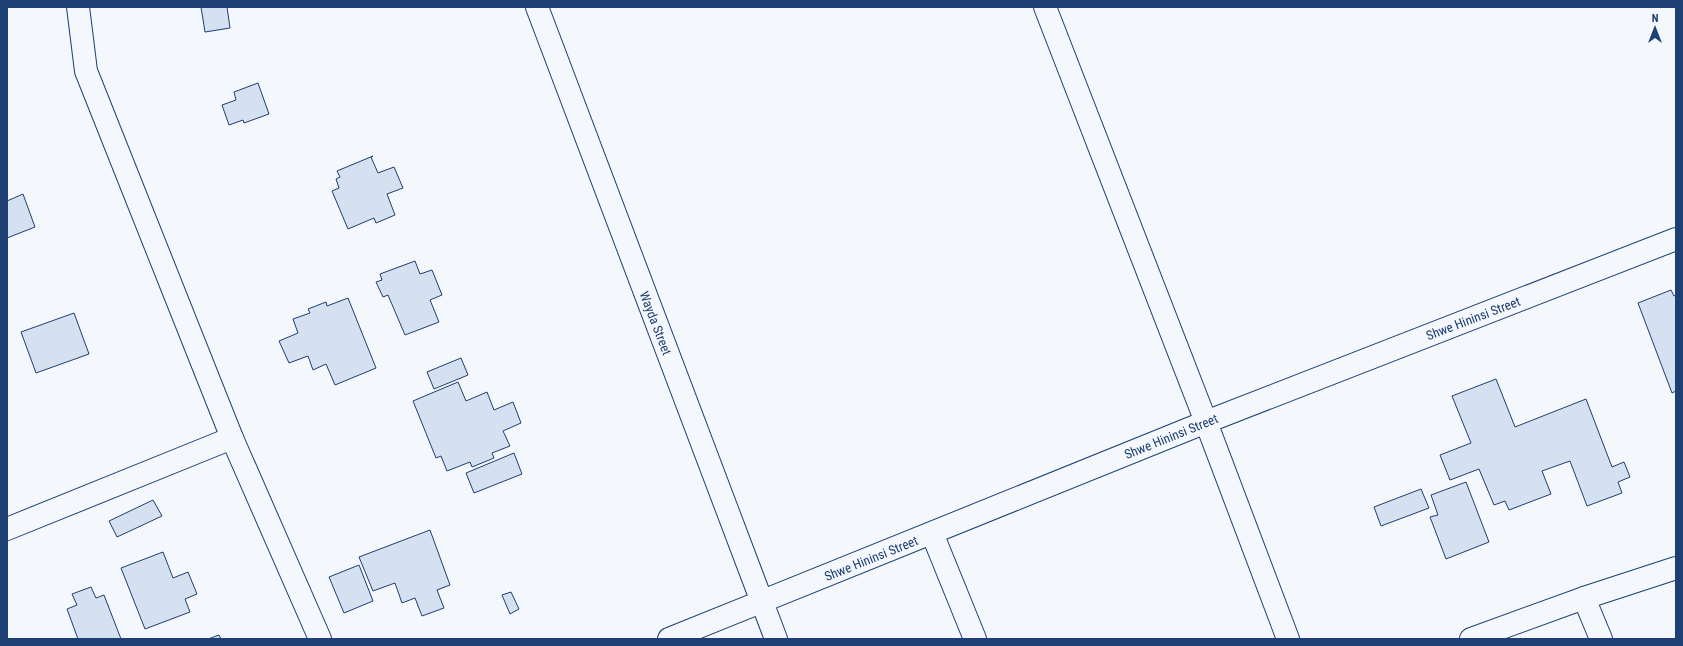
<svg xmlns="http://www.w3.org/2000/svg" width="1683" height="646" viewBox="0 0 1683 646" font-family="'Roboto Condensed',sans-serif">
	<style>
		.building { fill: #d5e0f0; stroke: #1d3f73 }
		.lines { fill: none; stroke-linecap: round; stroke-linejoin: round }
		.street-casing { stroke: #1d3f73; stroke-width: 24 }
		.secondary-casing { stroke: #1d3f73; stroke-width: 24 }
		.street { stroke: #f4f7fb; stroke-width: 22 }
		.secondary { stroke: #f4f7fb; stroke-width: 22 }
		.labels { text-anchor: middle; stroke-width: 3; stroke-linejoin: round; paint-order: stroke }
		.street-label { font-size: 13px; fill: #1d3f73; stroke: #f4f7fb }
	</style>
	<rect width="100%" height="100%" fill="#f4f7fb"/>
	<!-- building -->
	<g class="building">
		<path d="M 201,7 L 227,7 L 230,28 L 205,32 Z"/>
		<path d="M 258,83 L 269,114 L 244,123 L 243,120 L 229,125 L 222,105 L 236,100 L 234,92 Z"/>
		<path d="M 373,156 L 371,157 L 378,173 L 394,167 L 403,188 L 387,194 L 395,215 L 376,223 L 374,218 L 348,229 L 332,191 L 339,188 L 336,179 L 340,177 L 337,171 Z"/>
		<path d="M 23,194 L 35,227 L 7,238 L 7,201 Z"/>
		<path d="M 415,261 L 420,274 L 432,270 L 442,295 L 430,300 L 439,322 L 405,335 L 388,295 L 383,297 L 376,282 L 382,280 L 380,274 Z"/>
		<path d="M 1671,290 L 1674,296 L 1676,295 L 1676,391 L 1672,393 L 1638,303 Z"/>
		<path d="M 348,298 L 376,368 L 335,385 L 326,364 L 313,370 L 308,356 L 289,363 L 279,341 L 298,333 L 293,319 L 310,313 L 308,309 L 326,302 L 327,306 Z"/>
		<path d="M 74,313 L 89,354 L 36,373 L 21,332 Z"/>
		<path d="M 461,358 L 468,375 L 434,389 L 427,372 Z"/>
		<path d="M 1496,379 L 1515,427 L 1586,399 L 1612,467 L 1624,462 L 1630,477 L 1618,482 L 1622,493 L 1587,506 L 1570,461 L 1542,471 L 1551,494 L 1509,510 L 1505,501 L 1494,505 L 1479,469 L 1450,480 L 1440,455 L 1471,443 L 1452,396 Z"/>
		<path d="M 458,382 L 466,401 L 487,392 L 494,410 L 513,402 L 521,423 L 503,431 L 510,446 L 492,453 L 494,458 L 472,467 L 470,462 L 447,471 L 441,456 L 436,458 L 413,401 Z"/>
		<path d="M 514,453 L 522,474 L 474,493 L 466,473 Z"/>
		<path d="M 1466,482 L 1489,542 L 1446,559 L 1430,517 L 1438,515 L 1431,495 Z"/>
		<path d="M 1421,489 L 1429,508 L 1381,526 L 1374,507 Z"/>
		<path d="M 153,500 L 162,516 L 117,537 L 109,521 Z"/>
		<path d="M 430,530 L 450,585 L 437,590 L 444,608 L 422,616 L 415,598 L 402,603 L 395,583 L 373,591 L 359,557 Z"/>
		<path d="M 163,552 L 173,578 L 188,572 L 197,594 L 185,599 L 190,612 L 145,629 L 121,568 Z"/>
		<path d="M 359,565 L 373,601 L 344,613 L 329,577 Z"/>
		<path d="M 91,587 L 96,598 L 104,595 L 121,639 L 78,639 L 67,609 L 77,605 L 72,594 Z"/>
		<path d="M 511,592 L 519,609 L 510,614 L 502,595 Z"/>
		<path d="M 219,635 L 221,639 L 208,639 Z"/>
	</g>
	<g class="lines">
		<defs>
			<g id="street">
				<path d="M 78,7 L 86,71 L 232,438 L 320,639"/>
				<path d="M 1045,7 L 1206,422 L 1288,639"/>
				<path d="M 7,529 L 232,438"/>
				<path d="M 932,533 L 975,639"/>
				<path d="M 1584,598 L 1601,639"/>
				<path d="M 669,639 L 1206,422 L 1676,239"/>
				<path d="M 1471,639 L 1584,598 L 1676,568"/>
			</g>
			<path id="secondary" d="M 537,7 L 776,639"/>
		</defs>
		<!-- street casing -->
		<use href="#street" class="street-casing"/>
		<!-- secondary casing -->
		<use href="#secondary" class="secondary-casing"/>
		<!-- street -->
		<use href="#street" class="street"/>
		<!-- secondary -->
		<use href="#secondary" class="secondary"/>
	</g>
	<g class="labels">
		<!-- street labels -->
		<g class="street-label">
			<text transform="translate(1473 318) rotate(-21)" y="5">Shwe Hininsi Street</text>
			<text transform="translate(656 323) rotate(69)" y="5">Wayda Street</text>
			<text transform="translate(1171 436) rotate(-22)" y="5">Shwe Hininsi Street</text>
			<text transform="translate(871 558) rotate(-22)" y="5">Shwe Hininsi Street</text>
		</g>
	</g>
	<!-- border -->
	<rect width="1683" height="646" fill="none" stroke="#1d3f73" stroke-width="16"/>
	<!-- north arrow -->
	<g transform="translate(1655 28)" stroke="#f4f7fb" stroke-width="3" paint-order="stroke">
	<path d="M0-3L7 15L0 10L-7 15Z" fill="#1d3f73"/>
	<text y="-6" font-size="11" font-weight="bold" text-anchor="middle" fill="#1d3f73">N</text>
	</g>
</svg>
